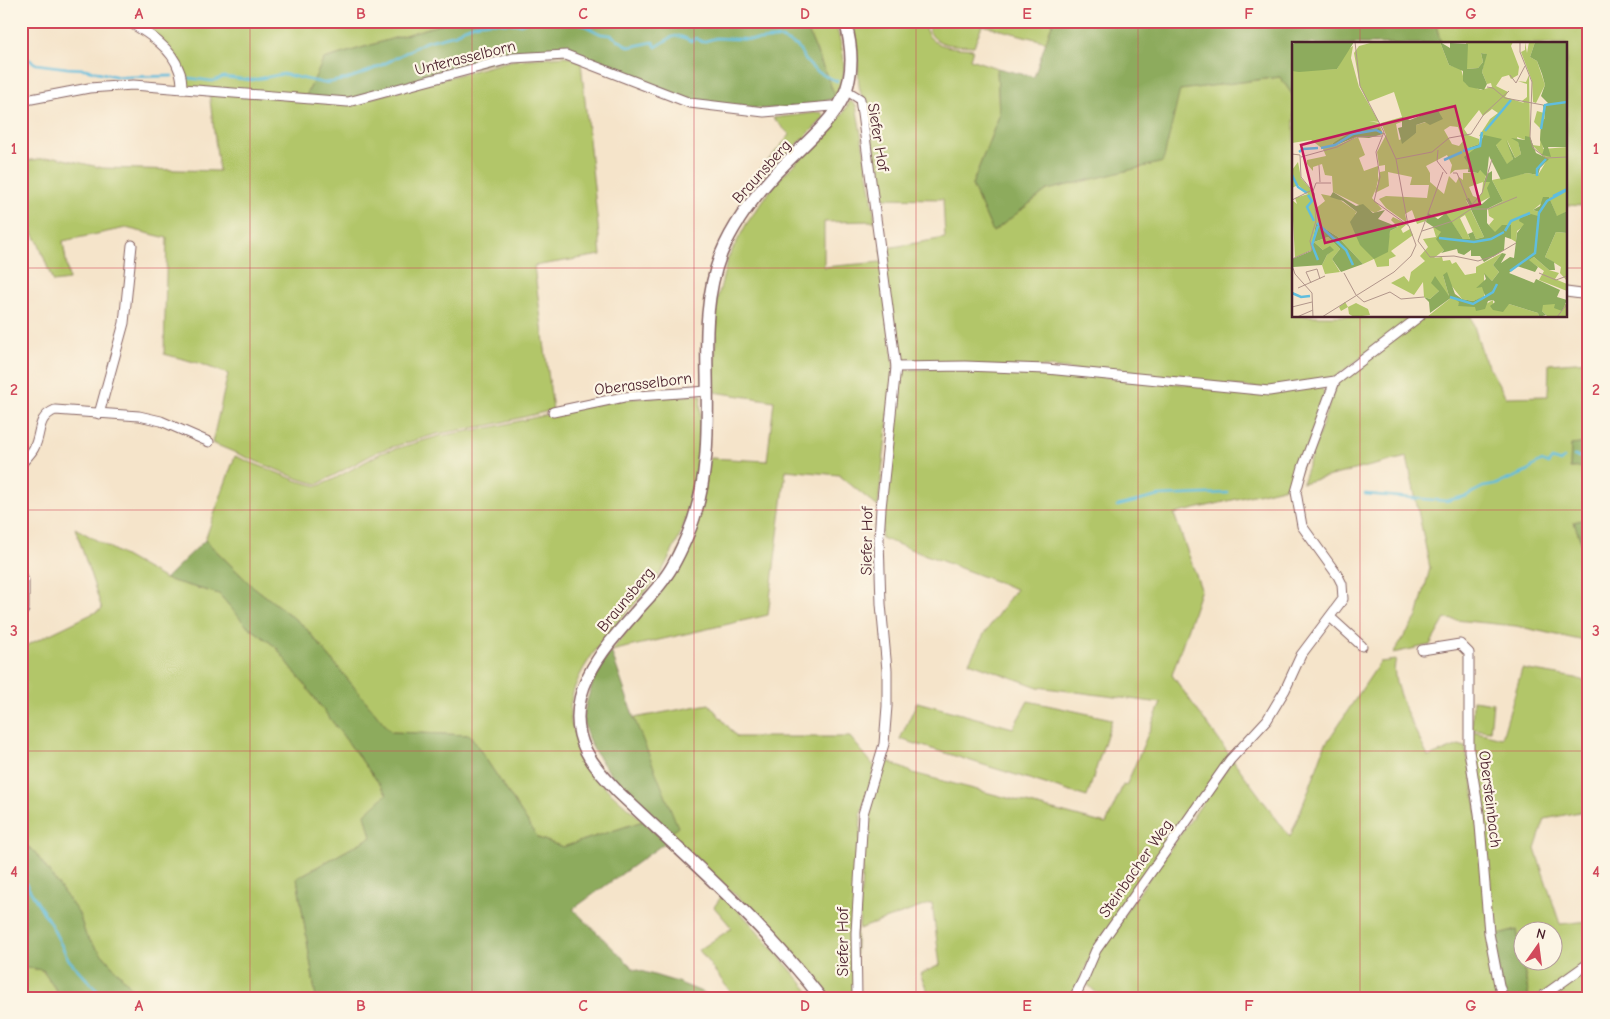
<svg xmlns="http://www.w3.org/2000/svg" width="1610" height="1019" viewBox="0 0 1610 1019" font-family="'Comic Neue',sans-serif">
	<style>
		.green { fill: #b2c669; stroke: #7e724a }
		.forest { fill: #8dab5d; stroke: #6c6544 }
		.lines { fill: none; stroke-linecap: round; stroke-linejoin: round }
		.stream { stroke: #60bdde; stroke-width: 2.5 }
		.minor-casing { stroke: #866463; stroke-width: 11 }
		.major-casing { stroke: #866463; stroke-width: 14 }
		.minor { stroke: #fff; stroke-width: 9 }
		.major { stroke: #fff; stroke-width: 11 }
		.grid { fill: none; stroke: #d1495b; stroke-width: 1; stroke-opacity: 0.55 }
		.labels { text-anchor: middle; stroke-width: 4.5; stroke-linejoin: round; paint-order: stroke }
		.street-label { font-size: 16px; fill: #4a1f2b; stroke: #fcf5e5 }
		.inset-river { fill: none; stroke: #60bdde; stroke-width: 2.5 }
		.inset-road { fill: none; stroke: #b1958a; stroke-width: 1 }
		.view { fill: #c2185b; fill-opacity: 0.15; stroke: #c2185b; stroke-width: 2.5 }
		.inset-edge { fill: none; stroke: #4a1f2b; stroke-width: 2.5 }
		.neatline { fill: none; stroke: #d1495b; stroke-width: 2 }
		.grid-label { font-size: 16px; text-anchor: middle; font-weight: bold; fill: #d1495b }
	</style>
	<rect width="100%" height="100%" fill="#fcf5e5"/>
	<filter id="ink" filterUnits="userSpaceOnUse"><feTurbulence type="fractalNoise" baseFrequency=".02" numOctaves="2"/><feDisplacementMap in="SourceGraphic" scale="10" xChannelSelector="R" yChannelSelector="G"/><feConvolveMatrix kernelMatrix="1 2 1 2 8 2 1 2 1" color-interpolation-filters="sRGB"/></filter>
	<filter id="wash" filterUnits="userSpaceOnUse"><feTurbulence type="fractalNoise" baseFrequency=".0096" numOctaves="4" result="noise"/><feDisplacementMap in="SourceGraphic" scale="20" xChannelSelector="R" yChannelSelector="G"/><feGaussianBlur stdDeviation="1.12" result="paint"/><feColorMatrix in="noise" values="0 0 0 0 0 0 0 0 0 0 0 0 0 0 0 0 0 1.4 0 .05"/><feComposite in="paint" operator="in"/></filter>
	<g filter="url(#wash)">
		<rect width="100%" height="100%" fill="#f5e4ca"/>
		<!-- green -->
		<g class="green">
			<path d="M 131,21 L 452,21 L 324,59 L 306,96 L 184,87 L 173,54 Z"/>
			<path d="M 776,21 L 835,21 C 842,50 851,70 836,98 L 805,24 Z"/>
			<path d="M 851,21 L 924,21 C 926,49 952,47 973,49 L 970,59 L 997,68 L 999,116 L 972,185 L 993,232 L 1047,190 L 1162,162 L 1179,90 L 1280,77 L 1294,97 L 1294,316 L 1417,316 L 1334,378 L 1268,389 L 1046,367 L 897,365 L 881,249 L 945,238 L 943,199 L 875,198 L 863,99 C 857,85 859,78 858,64 C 857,50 856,35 851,21 Z"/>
			<path d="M 927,21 L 1053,21 L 1047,42 L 982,25 L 974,46 C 954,45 929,48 927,21 Z"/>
			<path d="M 1435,21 L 1589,21 L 1589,243 L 1585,206 L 1566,205 L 1566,44 L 1441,44 Z"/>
			<path d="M 566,56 L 581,62 L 601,255 L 534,266 L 553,410 L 491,425 L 437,434 L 379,451 L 318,484 L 299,479 L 212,443 L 228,374 L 198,363 L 164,354 L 167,238 L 126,228 L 63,241 L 69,280 L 53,282 L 38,242 L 21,213 L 21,200 L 31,195 L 24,161 L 55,157 L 103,168 L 219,171 L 209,92 L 349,104 L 513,60 Z"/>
			<path d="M 850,101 L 856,105 L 872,197 L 875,221 L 824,222 L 824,267 L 881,262 L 894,367 L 878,507 L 839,475 L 786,470 L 768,615 L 611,651 L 669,580 L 710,458 L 767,461 L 774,401 L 714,392 L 717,301 L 728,258 L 747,223 L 777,181 L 828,131 L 843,113 Z"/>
			<path d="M 821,112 L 825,117 L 772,170 L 751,180 L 790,135 L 773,118 Z"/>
			<path d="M 1424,316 L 1471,316 L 1483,356 L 1506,397 L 1548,396 L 1549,364 L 1589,361 L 1589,443 L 1571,445 L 1570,468 L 1589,467 L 1589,518 L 1574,522 L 1589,565 L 1589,642 L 1516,626 L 1445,619 L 1430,645 L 1393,653 L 1417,617 L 1430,568 L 1407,457 L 1302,483 L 1337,382 Z"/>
			<path d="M 966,368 L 1047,372 L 1270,392 L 1320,386 L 1325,393 L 1295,485 L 1174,514 L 1201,589 L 1172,675 L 1231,757 L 1094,949 L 1072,998 L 931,998 L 920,974 L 940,965 L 932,903 L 859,929 L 865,814 L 881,758 L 913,773 L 1106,824 L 1123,785 L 1126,786 L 1161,703 L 1038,687 L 969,662 L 984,634 L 1016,589 L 881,538 L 898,370 Z"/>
			<path d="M 701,395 C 699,447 698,503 673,550 C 668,559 664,569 658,577 C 629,614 568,665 570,715 C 570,722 574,730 576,737 C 578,744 579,753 583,759 C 597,784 622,802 643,821 L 563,847 L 538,838 L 470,735 L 391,732 L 304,626 L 250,584 L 205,540 L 235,456 L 298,481 L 318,486 L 332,480 L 381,453 L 439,436 L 493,427 L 554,413 L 624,399 Z"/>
			<path d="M 75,528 L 165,579 L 219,594 L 245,624 L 276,647 L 387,794 L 371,837 L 297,878 L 316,998 L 138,998 L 137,994 L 86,936 L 79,914 L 34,851 L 21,842 L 21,648 L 102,609 Z"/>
			<path d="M 1396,660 C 1387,681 1419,737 1428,757 L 1459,745 L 1465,747 L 1471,772 L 1502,998 L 1102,998 L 1085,982 L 1098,951 L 1233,760 L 1290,837 L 1308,792 L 1325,745 L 1380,662 Z"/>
			<path d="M 1522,669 L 1576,678 L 1589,683 L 1589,810 L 1545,819 L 1535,849 L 1560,924 L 1589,921 L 1589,961 L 1539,998 L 1529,998 L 1523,962 L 1552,962 L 1552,932 L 1522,932 L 1522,960 L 1517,930 L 1491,937 L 1469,730 L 1502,738 Z"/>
			<path d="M 1473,700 L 1493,703 L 1490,731 L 1472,729 Z"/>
			<path d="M 1028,701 L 1112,719 L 1087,797 L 900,739 L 917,702 L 1013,728 Z"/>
			<path d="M 709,704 L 737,737 L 850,737 L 875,767 L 861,814 L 854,998 L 827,998 L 799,964 L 742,901 L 670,834 L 634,718 Z"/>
			<path d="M 723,894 L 754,927 L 815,998 L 735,998 L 699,950 L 732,928 L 714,907 Z"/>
			<path d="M 1589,964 L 1589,998 L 1542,998 Z"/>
			<path d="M 21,967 L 42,970 L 60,996 L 71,998 L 21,998 Z"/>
		</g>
		<!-- forest -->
		<g class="forest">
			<path d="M 452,21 L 776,21 L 805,24 L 836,98 L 804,106 L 762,109 L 690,100 L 566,53 L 513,57 L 347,100 L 306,96 L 324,59 Z"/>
			<path d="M 1053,21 L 1435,21 L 1441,44 L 1294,44 L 1294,97 L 1280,77 L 1180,90 L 1163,162 L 1047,190 L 993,232 L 972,185 L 999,116 L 997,68 L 1034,77 Z"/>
			<path d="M 1589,443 L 1589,467 L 1570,468 L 1571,445 Z"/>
			<path d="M 1589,518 L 1589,565 L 1574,522 Z"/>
			<path d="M 205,540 L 250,584 L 304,626 L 391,732 L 470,735 L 538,838 L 563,847 L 643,821 L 666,842 L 573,909 L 634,969 L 677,982 L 717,998 L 316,998 L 297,878 L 371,837 L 365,814 L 387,794 L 276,647 L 245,624 L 219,594 L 165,579 Z"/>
			<path d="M 611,651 L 634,718 L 678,827 L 670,834 C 644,809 582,756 584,717 C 584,706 595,675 600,666 C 603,661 608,656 611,651 Z"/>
			<path d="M 21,842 L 34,851 L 79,914 L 86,936 L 137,994 L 138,998 L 71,998 L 60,996 L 43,970 L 21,967 Z"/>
			<path d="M 1517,930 L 1529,998 L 1504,998 L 1491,937 Z"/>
		</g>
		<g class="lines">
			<!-- stream -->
			<g class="stream">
				<path d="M 575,21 L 601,34 L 611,35 L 629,47 L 653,42 L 656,47 C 672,38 672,31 691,41 L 696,38 L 702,42 L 716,38 L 760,40 L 779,38 L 797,46 C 809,68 814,72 837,81"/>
				<path d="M 21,54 L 36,64 L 67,68 L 85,69 L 119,77 L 172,76"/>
				<path d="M 189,78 L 212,81 L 224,77 L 252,80 L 283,74 L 323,83 L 332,82 L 347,79 L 369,71 L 392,60 L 425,42 L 456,34 L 462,29 L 475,24 L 490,22 L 520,24 L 528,21"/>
				<path d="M 1574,456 L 1589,458"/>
				<path d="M 1365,494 L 1446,501 L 1466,496 L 1483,487 L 1495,485 L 1529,471 L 1533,466 L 1542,461 L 1548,464 L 1552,459 L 1560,462 L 1564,458"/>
				<path d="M 1117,506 L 1159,496 L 1228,493"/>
				<path d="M 21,876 L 50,923 L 69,960 L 104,998"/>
			</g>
		</g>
	</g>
	<g filter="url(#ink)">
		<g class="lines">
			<defs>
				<g id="minor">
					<path d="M 129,22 C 148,33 172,48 179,70 C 182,76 182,83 182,89"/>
					<path d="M 847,91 L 860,99 L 896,367 L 881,508 L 879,539 L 881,604 L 887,670 L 887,706 L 884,744 L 863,814 L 856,933 L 857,998"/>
					<path d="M 21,101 L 89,88 L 133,85 L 348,102 L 513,58 L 566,55 L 690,103 L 764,112 L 832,106 L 837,110"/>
					<path d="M 1566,292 L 1589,295"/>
					<path d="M 896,367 L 965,366 L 1047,369 L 1269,391 L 1335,381 L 1420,316"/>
					<path d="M 553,412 L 624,397 L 707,391"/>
					<path d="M 99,414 L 124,323 L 132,245"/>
					<path d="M 21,464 C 25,459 31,454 34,448 C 42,433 36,418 55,410 L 139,416 L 161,421 L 209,442"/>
					<path d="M 21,578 L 24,580 L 24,610 L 21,614"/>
					<path d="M 1330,617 L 1362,646"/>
					<path d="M 1422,650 L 1460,644 L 1469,653 L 1469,751 L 1479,813 L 1489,933 L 1499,985 L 1503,998"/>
					<path d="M 1074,998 L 1083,980 L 1096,950 L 1230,760 L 1267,720 L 1285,690 L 1301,655 L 1343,599 L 1342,584 L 1338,576 L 1302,526 L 1296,492 L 1303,467 L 1335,381"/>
					<path d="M 1540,998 L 1589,963"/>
				</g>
				<path id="major" d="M 821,998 C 761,921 689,859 618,792 C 606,779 594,767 586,751 C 560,698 602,650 635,613 C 645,601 658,589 666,576 C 675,564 682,548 688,534 C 709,485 708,427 707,375 C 706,334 706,293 721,254 C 733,225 753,198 774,175 C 823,123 868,102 845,21"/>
			</defs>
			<!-- minor casing -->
			<use href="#minor" class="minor-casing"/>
			<!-- major casing -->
			<use href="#major" class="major-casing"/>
			<!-- minor -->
			<use href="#minor" class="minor"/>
			<!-- major -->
			<use href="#major" class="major"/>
		</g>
	</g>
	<!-- grid -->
	<path class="grid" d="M 250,21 L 250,998M 472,21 L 472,998M 694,21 L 694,998M 916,21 L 916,998M 1138,21 L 1138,998M 1360,21 L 1360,44M 21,268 L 1294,268M 1566,268 L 1589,268M 1360,316 L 1360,998M 21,510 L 1589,510M 21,751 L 1589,751"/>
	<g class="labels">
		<!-- street labels -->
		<g class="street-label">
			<text transform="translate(465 57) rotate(-14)" y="6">Unterasselborn</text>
			<text transform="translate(879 137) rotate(81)" y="6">Siefer Hof</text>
			<text transform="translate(761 171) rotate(-48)" y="6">Braunsberg</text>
			<text transform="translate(643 383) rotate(-7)" y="6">Oberasselborn</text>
			<text transform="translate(866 541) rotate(-89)" y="6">Siefer Hof</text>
			<text transform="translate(625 599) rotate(-50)" y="6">Braunsberg</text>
			<text transform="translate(1491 799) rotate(83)" y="6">Obersteinbach</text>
			<text transform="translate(1135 868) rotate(-55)" y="6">Steinbacher Weg</text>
			<text transform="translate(842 942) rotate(-90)" y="6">Siefer Hof</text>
		</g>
	</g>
	<!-- overview -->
	<g transform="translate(1292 42)">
		<rect width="275" height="275" fill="#f5e4ca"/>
		<path d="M 82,0 L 148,0 L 157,23 L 169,27 L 173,41 L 189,48 L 200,45 L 199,41 L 195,42 L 190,30 L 194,12 L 189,11 L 191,20 L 186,26 L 175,27 L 174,0 L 221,0 L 219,4 L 227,25 L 226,33 L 219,37 L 217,33 L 210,35 L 204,44 L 216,50 L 213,55 L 232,61 L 230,59 L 235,55 L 235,42 L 226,39 L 234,40 L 237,33 L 238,95 L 233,98 L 225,95 L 229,112 L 223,116 L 215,98 L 221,117 L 215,123 L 204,103 L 205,97 L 187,94 L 198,77 L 206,71 L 200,67 L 191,74 L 187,68 L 172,87 L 176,93 L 187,97 L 187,102 L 170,108 L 185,105 L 178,127 L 163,128 L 158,132 L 160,123 L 155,113 L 134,124 L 138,131 L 138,140 L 152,152 L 157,134 L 164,141 L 167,135 L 171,138 L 171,131 L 185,131 L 187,127 L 194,133 L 192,140 L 198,140 L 198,155 L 181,164 L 174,158 L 192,195 L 184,197 L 173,173 L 168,176 L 178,197 L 171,197 L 154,172 L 125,182 L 120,168 L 113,172 L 115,181 L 94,166 L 87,157 L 94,154 L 135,156 L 137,143 L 118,143 L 120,135 L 96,130 L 97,144 L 83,151 L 88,130 L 93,129 L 93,123 L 87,124 L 85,110 L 94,93 L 89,81 L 110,75 L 102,50 L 76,60 L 68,44 L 62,11 L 67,4 ZM 131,72 L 134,80 L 124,83 L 124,91 L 107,98 L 104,82 ZM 158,84 L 166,85 L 171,99 L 167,104 L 160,102 L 152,88 ZM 191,140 L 190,151 L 186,156 L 181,154 L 177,145 ZM 233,0 L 235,11 L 237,0 L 243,0 L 238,15 L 245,19 L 253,43 L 244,61 L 241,60 L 240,39 L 229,10 L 233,8 ZM 61,4 L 59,16 L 67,45 L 87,80 L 77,79 L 87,81 L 91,92 L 86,86 L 41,101 L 40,105 L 66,95 L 73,113 L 67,116 L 72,129 L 86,124 L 86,142 L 80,156 L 90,167 L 83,171 L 41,150 L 40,134 L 33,133 L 30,122 L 21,125 L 21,129 L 15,122 L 15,118 L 34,114 L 31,107 L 19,98 L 0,101 L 0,29 L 45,27 L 55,8 ZM 245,69 L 252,71 L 253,76 L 249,81 L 251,107 L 275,105 L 275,169 L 265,175 L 257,155 L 241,168 L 247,170 L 246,174 L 225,189 L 224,200 L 219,197 L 219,183 L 203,191 L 197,183 L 202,177 L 197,174 L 196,167 L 211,159 L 200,138 L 235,131 L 246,133 L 255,118 L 240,103 L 248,104 L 249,87 L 242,80 ZM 6,120 L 9,136 L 22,151 L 23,167 L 33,159 L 29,152 L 44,155 L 65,170 L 63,172 L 95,205 L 98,189 L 106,185 L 99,178 L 101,175 L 115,182 L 109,187 L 111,191 L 118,187 L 121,193 L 99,209 L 104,214 L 97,217 L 97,224 L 85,225 L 82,217 L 71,222 L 46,195 L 24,181 L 19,208 L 3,216 L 0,158 L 5,162 L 3,156 L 16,152 L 6,143 L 0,146 L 0,128 ZM 145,184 L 149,190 L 152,208 L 142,216 L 150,215 L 151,219 L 158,218 L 160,222 L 164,220 L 173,233 L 184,231 L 184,225 L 210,211 L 201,223 L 207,230 L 200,239 L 192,232 L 192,255 L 181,259 L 170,257 L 151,233 L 157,254 L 146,245 L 147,249 L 138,257 L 132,255 L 131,240 L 122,253 L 99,241 L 112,234 L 117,240 L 119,230 L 133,219 L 128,214 L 136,205 L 131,197 L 144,195 L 141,185 ZM 264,190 L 275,191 L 275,239 L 268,231 L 269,225 L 253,215 ZM 36,195 L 48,207 L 40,217 L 48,230 L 33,232 L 30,223 L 35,213 L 41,208 L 31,208 L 22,200 ZM 242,215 L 257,228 L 267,231 L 263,237 L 275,242 L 275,249 L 247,238 L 252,229 L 236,218 ZM 160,255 L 168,260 L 166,264 L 194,262 L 201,258 L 201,262 L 217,262 L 246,271 L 247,275 L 135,275 ZM 53,260 L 56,265 L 64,261 L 76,267 L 78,273 L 62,275 L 57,272 L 56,265 L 49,269 L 47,265 ZM 250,262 L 275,262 L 275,275 L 256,275 L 250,269 Z" fill="#b2c669" fill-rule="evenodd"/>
		<path d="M 4,0 L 21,1 L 62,0 L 45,27 L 7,30 L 0,29 L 0,3 ZM 148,0 L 158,6 L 158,1 L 176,2 L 175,27 L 186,26 L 191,20 L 189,11 L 195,12 L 190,30 L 195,42 L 192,48 L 177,45 L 171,39 L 171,29 L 157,23 ZM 243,0 L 275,0 L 275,105 L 256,105 L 259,115 L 250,113 L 252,107 L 248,98 L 249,81 L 253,76 L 251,63 L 256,61 L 249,54 L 253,43 L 250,32 L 245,19 L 238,15 ZM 145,67 L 151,77 L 138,83 L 133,80 L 124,83 L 124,91 L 110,102 L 106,86 L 110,85 L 110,75 L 118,78 ZM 87,86 L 91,92 L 77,96 L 64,95 L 40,105 L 41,101 L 59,90 ZM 192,93 L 210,97 L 204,103 L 215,122 L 221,117 L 214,98 L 223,116 L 229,112 L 226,100 L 219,96 L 233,98 L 233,94 L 238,95 L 244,111 L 257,117 L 248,126 L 246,133 L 235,131 L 209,138 L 197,114 L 195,132 L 200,129 L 200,138 L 211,159 L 195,167 L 195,181 L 203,190 L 210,183 L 219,183 L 219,197 L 213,195 L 212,208 L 192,220 L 188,214 L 179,214 L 179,208 L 172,213 L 166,211 L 165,207 L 149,211 L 152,208 L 144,197 L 149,190 L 134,180 L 136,171 L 146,177 L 154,171 L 171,197 L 178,197 L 176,192 L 181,190 L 184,197 L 192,195 L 174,157 L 177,156 L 181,164 L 190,162 L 198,155 L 195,146 L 198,140 L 192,140 L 194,134 L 188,128 L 186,131 L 176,130 L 177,123 L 172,115 L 185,105 L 170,108 L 187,102 ZM 41,150 L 64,164 L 71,162 L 81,171 L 93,168 L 86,177 L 106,185 L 98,189 L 96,210 L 82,217 L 68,203 L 58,180 L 65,170 L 51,159 L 38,155 ZM 251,155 L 257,155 L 265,174 L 275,169 L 275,191 L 264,190 L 253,215 L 262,220 L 263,228 L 257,228 L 242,215 L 237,218 L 246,225 L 243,230 L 225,224 L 217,231 L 242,241 L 244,237 L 268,248 L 265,255 L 275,258 L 270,269 L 262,266 L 263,262 L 251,263 L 250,269 L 254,273 L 247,275 L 246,271 L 217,262 L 211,270 L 201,268 L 198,264 L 203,260 L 201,258 L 196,259 L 193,267 L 184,269 L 183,265 L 166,264 L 167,260 L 160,255 L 138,271 L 137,260 L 132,255 L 138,257 L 147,249 L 139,241 L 143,234 L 157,254 L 151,233 L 155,230 L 163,252 L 170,257 L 181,259 L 193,254 L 190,245 L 184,246 L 194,237 L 192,231 L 200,239 L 207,230 L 201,223 L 210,211 L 214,212 L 209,221 L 218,215 L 222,216 L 225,191 L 232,182 L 227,179 L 228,176 L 239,172 L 246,174 L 247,170 L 241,168 L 248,164 ZM 24,181 L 46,195 L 71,222 L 49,230 L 40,217 L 48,207 L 36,195 L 22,200 L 31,208 L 38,204 L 42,208 L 35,213 L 30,223 L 1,225 L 0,217 L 19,209 Z" fill="#8dab5d"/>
		<path class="inset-river" d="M 249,87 L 253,63 L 275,60M 193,89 L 219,58M 29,106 L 43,103 L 61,92 L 84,88 L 90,91M 171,109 L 188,104 L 190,90M 7,110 L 11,107 L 26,106M 152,118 L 170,110M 0,133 L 6,145 L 15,151M 245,134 L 245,127 L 254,117M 16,153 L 20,159 L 15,165 L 22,179M 261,154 L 275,147M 25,181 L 54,208 L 61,223M 213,189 L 219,179 L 238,171M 147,196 L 182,200 L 199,197 L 212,190M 26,218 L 20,203 L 26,184M 218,229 L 243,211 L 247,171 L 255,159 L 275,148M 0,251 L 9,255 L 18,254M 158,255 L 181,262 L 201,250 L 205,242"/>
		<path class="inset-road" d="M 228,0 L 228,10 L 240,40 L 238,95 L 241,106 L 254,116 L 275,115M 218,33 L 224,41 L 233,24M 195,45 L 201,46 L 213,56 L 251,63M 92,91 L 104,117 L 116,183M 146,108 L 145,119 L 155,132M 0,112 L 8,113 L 9,135 L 22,151 L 24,179 L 18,199 L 20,208 L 0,217M 9,115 L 45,105 L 64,95 L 90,94M 104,117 L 140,110 L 157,96 L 179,92 L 192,72 L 217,49M 27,123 L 28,140M 151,130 L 126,199 L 138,215 L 162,214 L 186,219 L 202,214 L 224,201M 161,131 L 165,131 L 179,166M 21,149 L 24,141 L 39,141M 0,158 L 20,148M 178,165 L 190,151 L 200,117M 179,167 L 196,167 L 225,155M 130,189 L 161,179 L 179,167M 0,223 L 3,232 L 20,251 L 21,275M 52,231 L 64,253 L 72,260 L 98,250 L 109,257 L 132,255M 247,231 L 264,238 L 275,234M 19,241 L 14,230 L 25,227 L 28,237M 6,246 L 33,234M 0,265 L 20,260M 5,275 L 21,268M 30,275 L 102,230 L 119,214 L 124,203 L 117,184 L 82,159 L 88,135 L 84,110 L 92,90 L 68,44 L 63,0M 265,275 L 275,262"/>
		<path class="view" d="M 163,64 L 188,162 L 33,201 L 9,103 Z"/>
		<rect width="275" height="275" class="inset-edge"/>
	</g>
	<!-- margin -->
	<rect width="1610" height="1019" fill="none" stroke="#fcf5e5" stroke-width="55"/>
	<!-- north arrow -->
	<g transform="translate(1538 946) rotate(14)"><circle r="24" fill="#fcf5e5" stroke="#b59f9b"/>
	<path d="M0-4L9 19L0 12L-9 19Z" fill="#d1495b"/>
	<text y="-8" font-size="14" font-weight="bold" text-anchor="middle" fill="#4a1f2b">N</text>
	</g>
	<rect x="28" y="28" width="1554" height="964" class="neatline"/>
	<g class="grid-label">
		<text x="139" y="19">A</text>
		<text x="361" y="19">B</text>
		<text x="583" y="19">C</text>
		<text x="805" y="19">D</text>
		<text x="1027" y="19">E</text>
		<text x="1249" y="19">F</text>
		<text x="1471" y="19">G</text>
		<text x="14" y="154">1</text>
		<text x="1596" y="154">1</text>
		<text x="14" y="395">2</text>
		<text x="1596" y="395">2</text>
		<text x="14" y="636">3</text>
		<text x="1596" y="636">3</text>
		<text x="14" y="877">4</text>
		<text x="1596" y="877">4</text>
		<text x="139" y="1011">A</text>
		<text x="361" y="1011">B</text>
		<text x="583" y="1011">C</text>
		<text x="805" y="1011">D</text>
		<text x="1027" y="1011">E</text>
		<text x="1249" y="1011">F</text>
		<text x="1471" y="1011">G</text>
	</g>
</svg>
